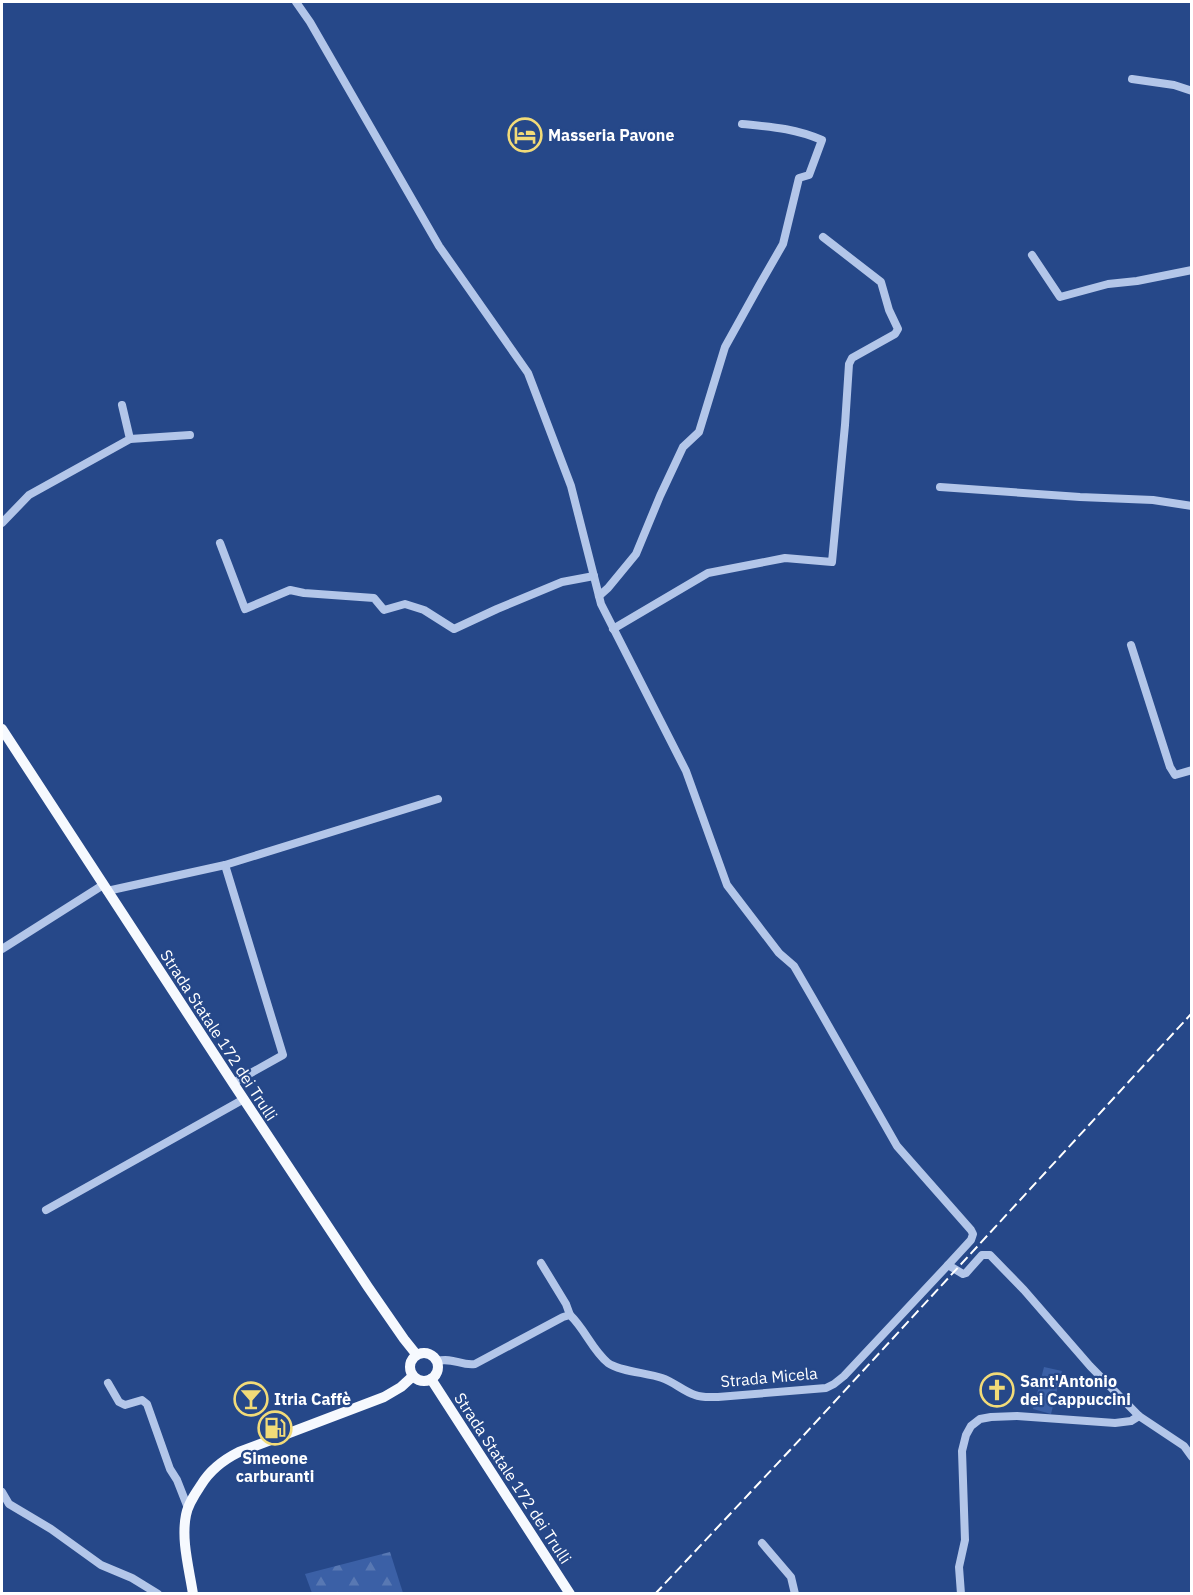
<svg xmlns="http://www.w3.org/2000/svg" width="1193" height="1595" viewBox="0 0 1193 1595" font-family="'IBM Plex Sans',sans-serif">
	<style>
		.forest { fill: url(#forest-firs) }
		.garden { fill: #3b60a6 }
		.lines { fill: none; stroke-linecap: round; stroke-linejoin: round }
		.minor { stroke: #b3c6e9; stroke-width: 8 }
		.major { stroke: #f6f9fe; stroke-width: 10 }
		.rail { stroke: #fff; stroke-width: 2; stroke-dasharray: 10 4.5; stroke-linecap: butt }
		.labels { text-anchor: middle; stroke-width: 4.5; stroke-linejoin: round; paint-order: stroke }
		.poi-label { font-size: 16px; font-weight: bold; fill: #fff; stroke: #264889; text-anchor: start }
		.street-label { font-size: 16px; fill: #fff; stroke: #264889 }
	</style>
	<defs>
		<pattern id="forest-firs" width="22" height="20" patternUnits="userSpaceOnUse" patternTransform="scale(1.5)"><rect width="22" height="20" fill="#3b60a6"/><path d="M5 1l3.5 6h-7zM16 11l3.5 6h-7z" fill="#5878b3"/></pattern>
	</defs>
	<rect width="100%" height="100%" fill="#264889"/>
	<!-- forest -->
	<path class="forest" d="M 390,1552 L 403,1593 L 312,1593 L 305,1574 Z"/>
	<!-- garden -->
	<path class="garden" d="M 1044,1367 L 1062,1371 L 1051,1414 L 1033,1409 Z"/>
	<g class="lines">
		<!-- minor -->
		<g class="minor">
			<path d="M 296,2 L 310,22 L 439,246 L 528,373 L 571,486 L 601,604 L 686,771 L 727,885 L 779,953 L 794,966 L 812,997 L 897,1146 L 971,1230 L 973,1234 L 971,1240 L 948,1265 L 963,1274 L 966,1273 L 982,1255 L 990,1255 L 1024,1290 L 1090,1366 L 1139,1416 L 1184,1446 L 1192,1457"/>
			<path d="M 1132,79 L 1174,85 L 1192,91"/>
			<path d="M 1032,255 L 1060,297 L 1108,284 L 1137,281 L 1192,270"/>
			<path d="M 130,439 L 190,435"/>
			<path d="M 940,487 L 1080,497 L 1153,500 L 1192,506"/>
			<path d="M 2,523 L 29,495 L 130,439 L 122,405"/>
			<path d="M 220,543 L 245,609 L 290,590 L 304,593 L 374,598 L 384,610 L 405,604 L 424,610 L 454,629 L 497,609 L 562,582 L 594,576"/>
			<path d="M 599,596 L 608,588 L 636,554 L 660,496 L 683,447 L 699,432 L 725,347 L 760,284 L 783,244 L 799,178 L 809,175 L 822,140 C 793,128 772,127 742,124"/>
			<path d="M 613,629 L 708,573 L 785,558 L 832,562 L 845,425 L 849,364 L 852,358 L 895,334 L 898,329 L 889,310 L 881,282 L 823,237"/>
			<path d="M 1131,645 L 1170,767 L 1175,775 L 1192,770"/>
			<path d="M 225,865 L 283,1055 L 233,1083"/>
			<path d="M 107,891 L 225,865 L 438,799"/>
			<path d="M 2,949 L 103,885"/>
			<path d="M 46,1210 L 244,1099"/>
			<path d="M 541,1263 L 566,1304 L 570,1315"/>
			<path d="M 437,1361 C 453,1357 461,1366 475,1364 L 563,1317 L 570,1315 C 585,1329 592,1350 608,1363 C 619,1371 647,1373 662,1378 C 674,1382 683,1391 695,1395 C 702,1398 711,1397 718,1397 L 826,1388 L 834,1384 L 844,1376 L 948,1265"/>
			<path d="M 108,1383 L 119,1402 L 125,1405 L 142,1400 L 147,1404 L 170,1469 L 177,1480 L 188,1508"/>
			<path d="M 2,1492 L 9,1504 L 51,1529 L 101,1565 L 132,1578 L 158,1594"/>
			<path d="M 762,1543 L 791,1577 L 795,1594"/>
			<path d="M 961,1594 L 959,1567 L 965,1540 L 962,1451 L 966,1435 L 971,1426 L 980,1419 L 991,1417 L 1017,1416 L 1115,1423 L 1131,1421 L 1139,1416"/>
		</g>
		<!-- major -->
		<g class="major">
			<path d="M 2,729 L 233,1083 L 368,1287 L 404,1339 L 416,1354"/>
			<circle cx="424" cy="1367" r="14"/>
			<path d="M 431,1379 L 570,1594"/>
			<path d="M 193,1594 C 189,1568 181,1540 186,1515 C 188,1504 195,1494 201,1485 C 210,1470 223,1460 239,1452 L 384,1397 L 401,1387 L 413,1376"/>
		</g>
		<!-- rail -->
		<path class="rail" d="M 655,1594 L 792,1448 L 1192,1013"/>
	</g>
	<!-- icons -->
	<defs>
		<symbol id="hotel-ring" viewBox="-11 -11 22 22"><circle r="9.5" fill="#264889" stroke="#f2db78" stroke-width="1.5"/><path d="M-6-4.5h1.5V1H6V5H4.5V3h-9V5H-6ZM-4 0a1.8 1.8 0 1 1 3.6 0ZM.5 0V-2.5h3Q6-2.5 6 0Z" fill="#f2db78"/></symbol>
		<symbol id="church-ring" viewBox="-11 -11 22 22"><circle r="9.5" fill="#264889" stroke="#f2db78" stroke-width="1.5"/><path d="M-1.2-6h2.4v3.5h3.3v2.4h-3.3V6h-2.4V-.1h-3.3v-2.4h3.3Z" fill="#f2db78"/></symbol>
		<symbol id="bar-ring" viewBox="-11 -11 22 22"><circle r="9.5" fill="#264889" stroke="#f2db78" stroke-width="1.5"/><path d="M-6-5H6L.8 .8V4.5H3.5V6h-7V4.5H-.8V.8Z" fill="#f2db78"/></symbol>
		<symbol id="fuel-ring" viewBox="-11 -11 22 22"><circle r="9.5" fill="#264889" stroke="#f2db78" stroke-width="1.5"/><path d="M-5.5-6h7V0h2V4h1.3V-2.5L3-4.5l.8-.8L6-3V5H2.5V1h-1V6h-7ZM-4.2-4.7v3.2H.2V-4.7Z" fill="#f2db78"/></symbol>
	</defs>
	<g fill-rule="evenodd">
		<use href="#hotel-ring" x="506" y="116" width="38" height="38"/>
		<use href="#church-ring" x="978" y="1371" width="38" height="38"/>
		<use href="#bar-ring" x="232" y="1380" width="38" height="38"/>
		<use href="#fuel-ring" x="256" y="1409" width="38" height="38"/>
	</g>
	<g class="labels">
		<!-- poi labels -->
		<g class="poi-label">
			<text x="548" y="141">Masseria Pavone</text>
			<text x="1020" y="1387">Sant'Antonio<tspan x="1020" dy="18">dei Cappuccini</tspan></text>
			<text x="274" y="1405">Itria Caffè</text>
			<text x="275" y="1464" text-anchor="middle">Simeone<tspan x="275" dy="18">carburanti</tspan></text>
		</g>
		<!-- street labels -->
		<g class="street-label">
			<text transform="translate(219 1035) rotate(57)" y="6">Strada Statale 172 dei Trulli</text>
			<text transform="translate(769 1377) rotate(-5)" y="6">Strada Micela</text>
			<text transform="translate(513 1478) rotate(57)" y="6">Strada Statale 172 dei Trulli</text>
		</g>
	</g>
	<!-- border -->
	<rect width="1193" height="1595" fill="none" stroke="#ffffff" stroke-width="6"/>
</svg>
